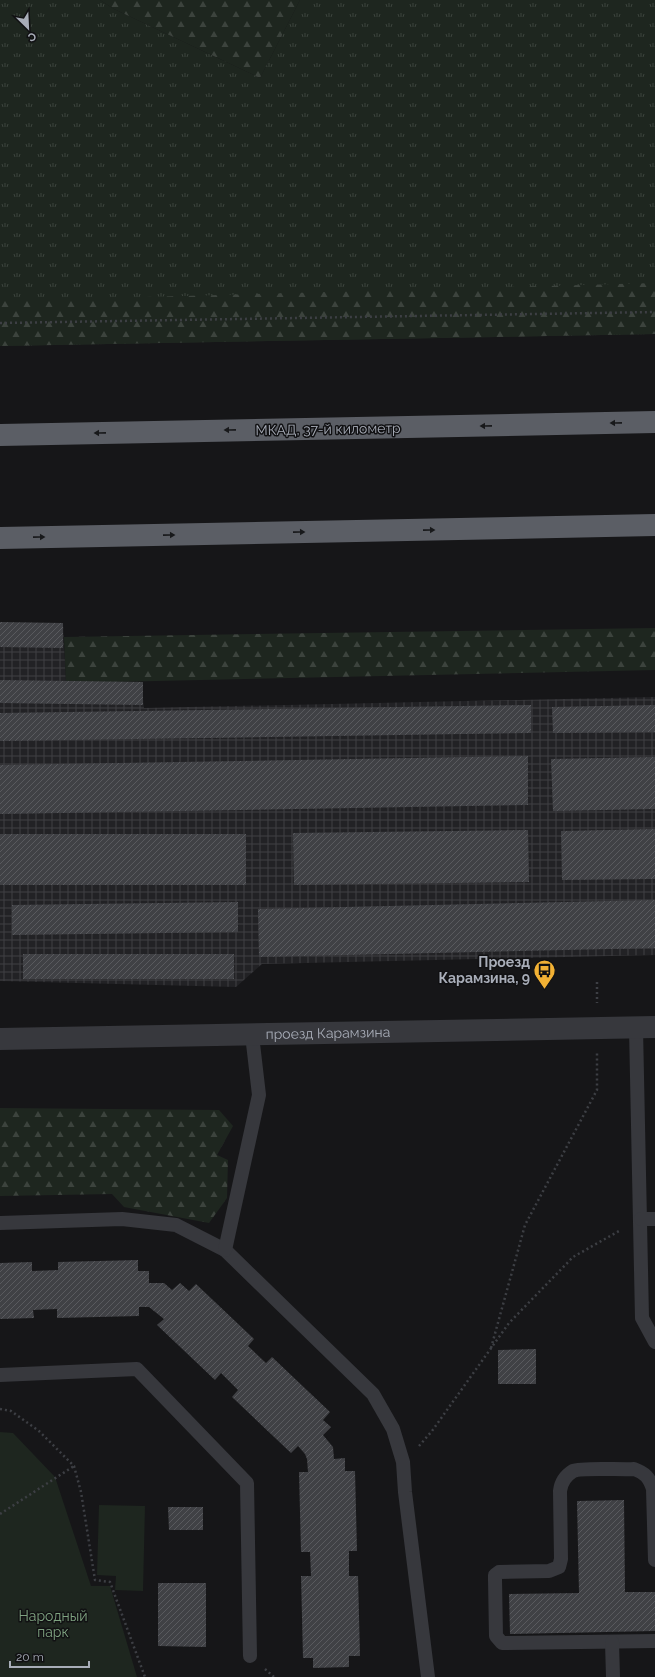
<svg xmlns="http://www.w3.org/2000/svg" width="655" height="1677" viewBox="0 0 655 1677" font-family="Raleway,sans-serif">
	<style>
		.industrial { fill: url(#industrial-grid) }
		.grass { fill: url(#grass-tufts) }
		.forest { fill: url(#forest-firs) }
		.park { fill: #1e261f }
		.building { fill: url(#building-hatch) }
		.lines { fill: none; stroke-linecap: round; stroke-linejoin: round }
		.path { stroke: #3d3f44; stroke-width: 2.5; stroke-dasharray: 2 3; stroke-linecap: butt }
		.service { stroke: #37383d; stroke-width: 14 }
		.tertiary { stroke: #37383d; stroke-width: 22 }
		.trunk { stroke: #5b5e65; stroke-width: 22 }
		.oneway { fill: #18191b }
		.labels { text-anchor: middle; stroke-width: 3; stroke-linejoin: round; paint-order: stroke }
		.street-label { font-size: 14px; fill: #a8adb8; stroke: #111113 }
		.poi-label { font-size: 14px; font-weight: bold; fill: #a8adb8; stroke: #111113; text-anchor: end }
		.park-label { font-size: 14px; fill: #7fa381; stroke: #111113 }
	</style>
	<defs>
		<pattern id="industrial-grid" width="8" height="8" patternUnits="userSpaceOnUse"><rect width="8" height="8" fill="#222225"/><path d="M0 4h8M4 0v8" fill="none" stroke="#3f3f43"/></pattern>
		<pattern id="grass-tufts" width="24" height="20" patternUnits="userSpaceOnUse"><rect width="24" height="20" fill="#1e261f"/><path d="M3 7l-1-3M5 7V3M7 7l1-3M15 17l-1-3M17 17v-4M19 17l1-3" fill="none" stroke="#3c433d"/></pattern>
		<pattern id="forest-firs" width="22" height="20" patternUnits="userSpaceOnUse"><rect width="22" height="20" fill="#1e261f"/><path d="M5 1l3.5 6h-7zM16 11l3.5 6h-7z" fill="#3c433d"/></pattern>
		<pattern id="building-hatch" width="6" height="6" patternUnits="userSpaceOnUse"><rect width="6" height="6" fill="#404145"/><path d="M-1 1l2-2M0 6l6-6M5 7l2-2" fill="none" stroke="#595a5e"/></pattern>
	</defs>
	<rect width="100%" height="100%" fill="#161618"/>
	<!-- industrial -->
	<path class="industrial" d="M 63,623 L 66,683 L 141,682 L 144,708 L 655,697 L 655,955 L 262,964 L 236,987 L 0,981 L 0,625 Z"/>
	<!-- grass -->
	<path class="grass" d="M 0,0 L 100,0 L 114,9 L 260,78 L 300,0 L 655,0 L 655,334 L 0,346 Z"/>
	<!-- forest -->
	<g class="forest">
		<path d="M 100,0 L 300,0 L 260,78 L 114,9 Z"/>
		<path d="M 655,283 L 655,334 L 0,346 L 0,301 Z"/>
		<path d="M 655,628 L 655,670 L 66,683 L 64,637 Z"/>
		<path d="M 0,1108 L 219,1110 L 233,1126 L 217,1155 L 228,1160 L 227,1198 L 209,1223 L 124,1207 L 112,1194 L 0,1196 Z"/>
	</g>
	<!-- park -->
	<g class="park">
		<path d="M 0,1432 L 13,1433 L 55,1477 L 91,1586 L 110,1586 L 137,1677 L 0,1677 Z"/>
		<path d="M 99,1505 L 145,1506 L 143,1591 L 115,1590 L 116,1576 L 97,1575 Z"/>
	</g>
	<!-- building -->
	<g class="building">
		<path d="M 0,622 L 63,623 L 63,648 L 0,647 Z"/>
		<path d="M 0,680 L 143,682 L 143,705 L 0,703 Z"/>
		<path d="M 531,705 L 531,733 L 0,741 L 0,713 Z"/>
		<path d="M 655,705 L 655,732 L 553,733 L 552,707 Z"/>
		<path d="M 528,756 L 528,805 L 0,814 L 0,765 Z"/>
		<path d="M 655,757 L 655,809 L 553,811 L 551,759 Z"/>
		<path d="M 655,829 L 655,879 L 562,880 L 561,831 Z"/>
		<path d="M 528,830 L 529,882 L 294,885 L 293,833 Z"/>
		<rect x="0" y="834" width="246" height="51"/>
		<path d="M 655,900 L 655,948 L 259,957 L 258,909 Z"/>
		<path d="M 238,902 L 238,932 L 12,935 L 12,905 Z"/>
		<rect x="23" y="954" width="211" height="25"/>
		<path d="M 138,1260 L 138,1271 L 149,1271 L 149,1283 L 164,1283 L 172,1290 L 180,1283 L 189,1291 L 196,1284 L 254,1339 L 248,1346 L 266,1363 L 272,1357 L 330,1412 L 323,1420 L 331,1427 L 323,1435 L 333,1447 L 334,1459 L 345,1458 L 345,1471 L 355,1471 L 357,1551 L 349,1551 L 349,1576 L 358,1576 L 360,1656 L 349,1656 L 349,1667 L 313,1668 L 313,1658 L 303,1658 L 301,1576 L 311,1576 L 310,1552 L 301,1552 L 299,1472 L 308,1472 L 307,1459 L 305,1454 L 298,1446 L 291,1453 L 232,1397 L 238,1390 L 221,1373 L 215,1380 L 157,1325 L 164,1319 L 149,1307 L 139,1307 L 139,1316 L 57,1318 L 57,1309 L 33,1310 L 34,1318 L 0,1319 L 0,1263 L 32,1262 L 32,1271 L 58,1270 L 58,1262 Z"/>
		<path d="M 536,1349 L 536,1384 L 498,1384 L 498,1350 Z"/>
		<path d="M 624,1500 L 625,1592 L 655,1592 L 655,1631 L 510,1634 L 509,1594 L 579,1593 L 577,1501 Z"/>
		<path d="M 168,1507 L 203,1507 L 203,1530 L 169,1530 Z"/>
		<path d="M 158,1583 L 206,1583 L 206,1647 L 158,1646 Z"/>
	</g>
	<g class="lines">
		<!-- path -->
		<g class="path">
			<path d="M 0,323 L 655,312"/>
			<path d="M 597,982 L 597,1003"/>
			<path d="M 491,1348 L 525,1225 L 597,1090 L 597,1052"/>
			<path d="M 0,1409 L 11,1411 L 39,1431 L 74,1466 L 81,1492 L 95,1580 L 110,1582 L 145,1677"/>
			<path d="M 419,1446 L 432,1431 L 509,1323 L 573,1257 L 619,1231"/>
			<path d="M 0,1514 L 74,1466"/>
			<path d="M 265,1669 L 274,1677"/>
		</g>
		<!-- service -->
		<g class="service">
			<path d="M 636,1028 L 642,1318 L 655,1342"/>
			<path d="M 641,1219 L 655,1219"/>
			<path d="M 0,1223 L 122,1219 L 176,1225 L 225,1250 L 373,1394 L 393,1429 L 403,1462 L 405,1492 L 428,1677"/>
			<path d="M 225,1250 L 259,1095 L 252,1035"/>
			<path d="M 0,1375 L 137,1369 L 247,1483 L 250,1656"/>
			<path d="M 655,1560 L 653,1489 C 649,1477 645,1473 634,1469 C 622,1470 582,1467 573,1471 C 565,1476 561,1482 560,1491 L 561,1559 L 559,1567 L 549,1571 L 499,1572 L 495,1575 L 495,1579 L 496,1636 L 502,1643 L 655,1641"/>
			<path d="M 612,1642 L 613,1677"/>
		</g>
		<!-- tertiary -->
		<path class="tertiary" id="s1" d="M 0,1039 L 655,1027"/>
		<!-- trunk -->
		<g class="trunk">
			<path d="M 0,435 L 655,422"/>
			<path d="M 0,538 L 655,525"/>
		</g>
	</g>
	<!-- one-way arrows -->
	<defs><path id="oneway-solid" d="M-6-.8H1V-3.2L6.5 0L1 3.2V.8H-6Z"/></defs>
	<g class="oneway">
		<use href="#oneway-solid" transform="translate(616 423) rotate(179)"/>
		<use href="#oneway-solid" transform="translate(486 426) rotate(179)"/>
		<use href="#oneway-solid" transform="translate(230 430) rotate(179)"/>
		<use href="#oneway-solid" transform="translate(100 433) rotate(179)"/>
		<use href="#oneway-solid" transform="translate(429 530) rotate(-1)"/>
		<use href="#oneway-solid" transform="translate(299 532) rotate(-1)"/>
		<use href="#oneway-solid" transform="translate(169 535) rotate(-1)"/>
		<use href="#oneway-solid" transform="translate(39 537) rotate(-1)"/>
	</g>
	<!-- icons -->
	<defs>
		<symbol id="bus-pin" viewBox="-11 -11 22 30"><path d="M0 17L-7.5 6A9.5 9.5 0 1 1 7.5 6Z" fill="#f2b134" stroke="#111113"/><path d="M-5-6H5V4H4V6H2V4H-2V6H-4V4H-5ZM-3.5-4V0h7V-4ZM-3.5 1.2v1.5H-2V1.2ZM2 1.2v1.5H3.5V1.2Z" fill="#111"/></symbol>
	</defs>
	<g fill-rule="evenodd">
		<use href="#bus-pin" x="532" y="958" width="25" height="34"/>
	</g>
	<g class="labels">
		<!-- street labels -->
		<g class="street-label">
			<text transform="translate(328 429) rotate(-1)" y="5">МКАД, 37-й километр</text>
			<text dy="5" stroke="none"><textPath href="#s1" startOffset="328">проезд Карамзина</textPath></text>
		</g>
		<!-- poi labels -->
		<g class="poi-label">
			<text x="530" y="967">Проезд<tspan x="530" dy="16">Карамзина, 9</tspan></text>
		</g>
		<!-- park labels -->
		<g class="park-label">
			<text x="53" y="1621">Народный<tspan x="53" dy="16">парк</tspan></text>
		</g>
	</g>
	<!-- north arrow -->
	<g transform="translate(28 28) rotate(156)" stroke="#111113" stroke-width="3" paint-order="stroke">
	<path d="M0-3L7 15L0 10L-7 15Z" fill="#a8adb8"/>
	<text y="-6" font-size="11" font-weight="bold" text-anchor="middle" fill="#a8adb8">С</text>
	</g>
	<!-- scale -->
	<path d="M10 1661v6h79v-6" fill="none" stroke="#a8adb8" stroke-width="2"/>
	<text x="16" y="1661" font-size="12" fill="#a8adb8" stroke="#111113" stroke-width="3" paint-order="stroke">20 m</text>
</svg>
